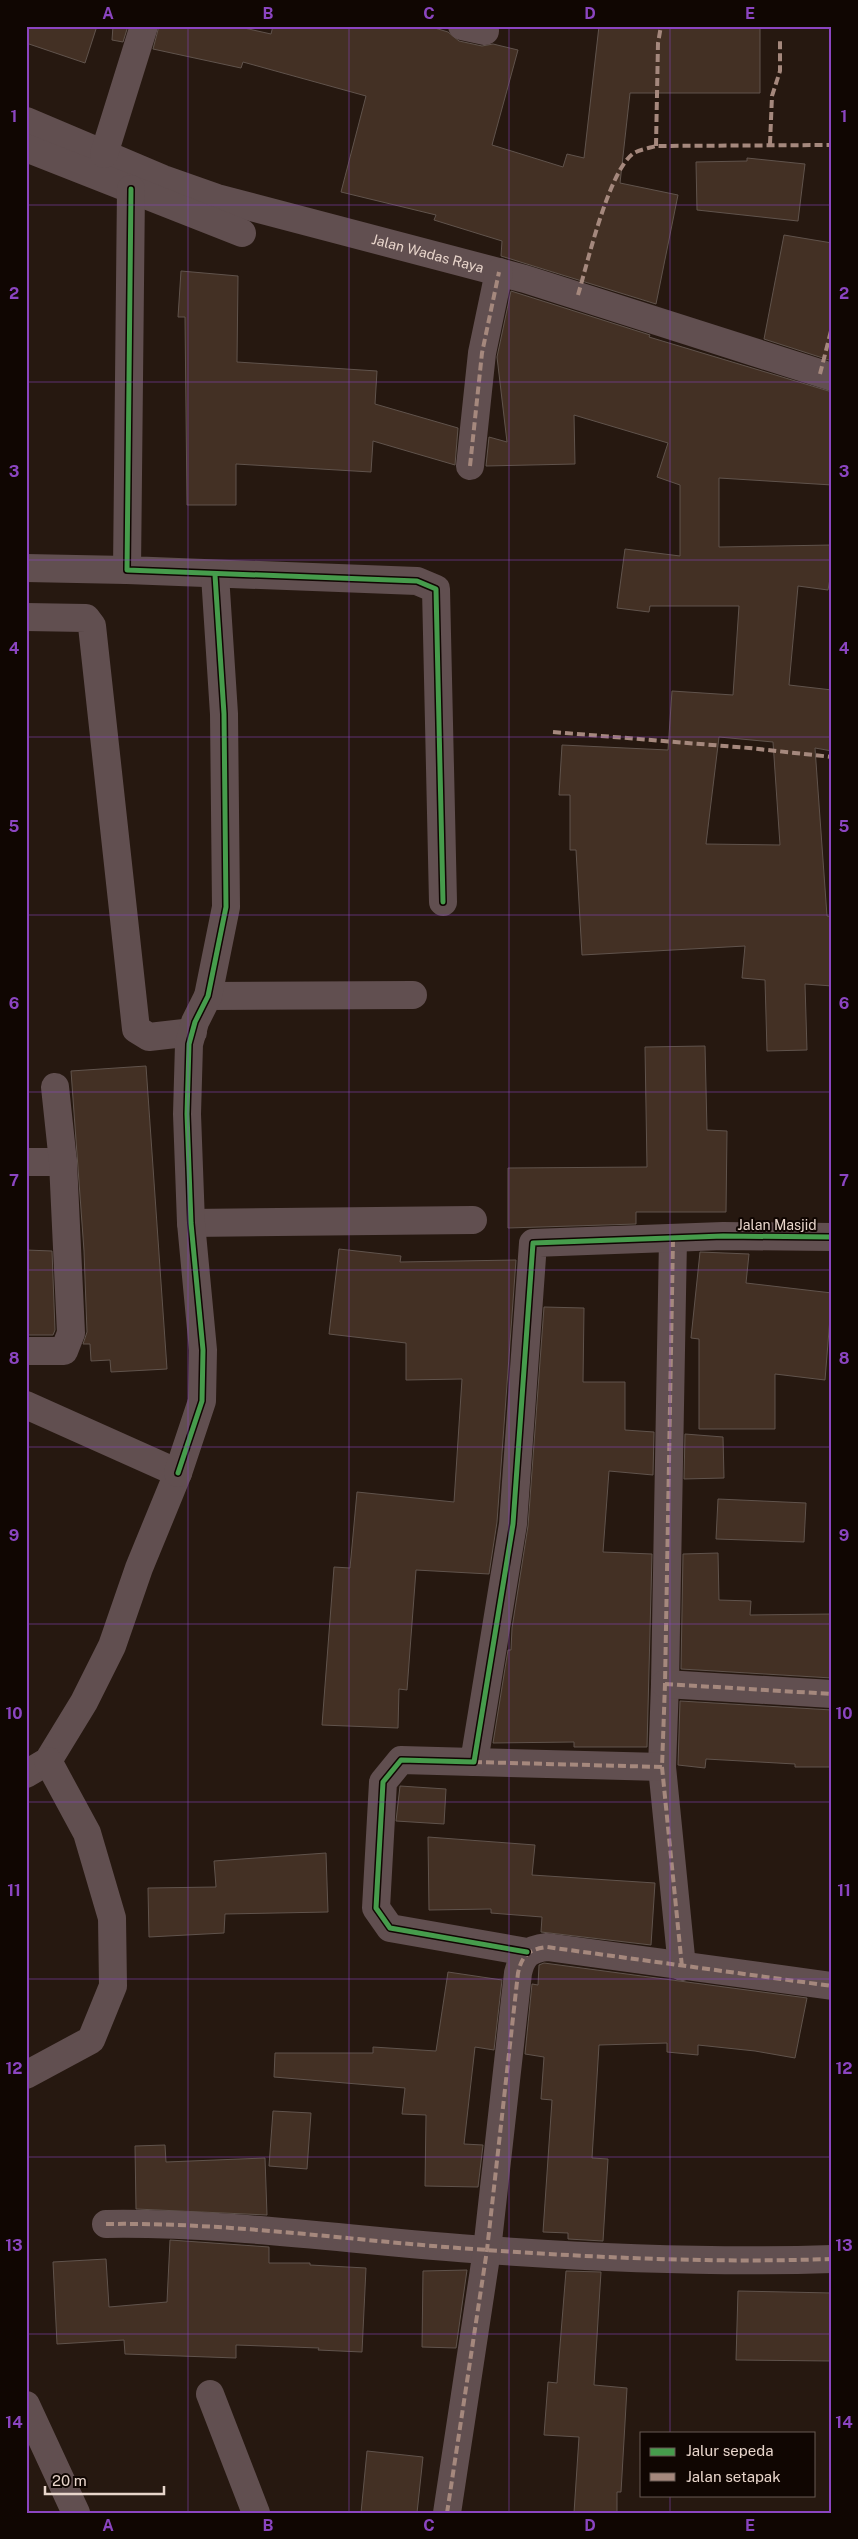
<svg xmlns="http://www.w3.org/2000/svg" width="858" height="2539" viewBox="0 0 858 2539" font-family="'Public Sans',sans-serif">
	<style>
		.building { fill: #433024; stroke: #60534c; fill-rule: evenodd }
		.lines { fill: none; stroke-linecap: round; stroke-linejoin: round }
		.minor { stroke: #614f50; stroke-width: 28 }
		.quiet { stroke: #a5887d; stroke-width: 4; stroke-dasharray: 8 4; stroke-linecap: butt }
		.cycleway-casing { stroke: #100602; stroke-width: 8 }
		.cycleway { stroke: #469c4c; stroke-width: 5 }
		.grid { fill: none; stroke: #8b45c1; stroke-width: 1; stroke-opacity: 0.55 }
		.labels { text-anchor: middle; stroke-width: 4; stroke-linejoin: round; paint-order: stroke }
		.street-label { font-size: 14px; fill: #e8d5cb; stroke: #100602 }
		.neatline { fill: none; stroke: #8b45c1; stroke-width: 2 }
		.grid-label { font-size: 16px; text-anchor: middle; font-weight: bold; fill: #8b45c1 }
	</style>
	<rect width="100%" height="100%" fill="#261810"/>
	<!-- building -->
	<g class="building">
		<path d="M 26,26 L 97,26 L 85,63 L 26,43 Z"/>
		<path d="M 113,26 L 128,26 L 123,42 L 112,40 Z"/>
		<path d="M 159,26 L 235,26 L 271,34 L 273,26 L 428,26 L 448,32 L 459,41 L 482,46 L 493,44 L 518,50 L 492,145 L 563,167 L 567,154 L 584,158 L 599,26 L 760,26 L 760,93 L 630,93 L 620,183 L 678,195 L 656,304 L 501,256 L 502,241 L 434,220 L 436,215 L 341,192 L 366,96 L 243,62 L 241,68 L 153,49 Z"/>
		<path d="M 747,158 L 805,164 L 798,221 L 697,210 L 696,162 L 747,161 Z"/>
		<path d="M 784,235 L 832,243 L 832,361 L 764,339 Z"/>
		<path d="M 181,271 L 238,276 L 237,362 L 377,371 L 375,404 L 458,428 L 455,465 L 373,441 L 371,472 L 236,464 L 236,505 L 187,505 L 185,317 L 178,317 Z"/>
		<path d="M 511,291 L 650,335 L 649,337 L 832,392 L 832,485 L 719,478 L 719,547 L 832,545 L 832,567 L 828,590 L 798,586 L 789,685 L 832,690 L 832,751 L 815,748 L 827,916 L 832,917 L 832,986 L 805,984 L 807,1050 L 767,1051 L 765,980 L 742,978 L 745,946 L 582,955 L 576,850 L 570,850 L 570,795 L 559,795 L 562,745 L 668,750 L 672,691 L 733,695 L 739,606 L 650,606 L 649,612 L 617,608 L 625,549 L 680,556 L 680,485 L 657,477 L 668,443 L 574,415 L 575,464 L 486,466 L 489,437 L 507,442 L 497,357 ZM 719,737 L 773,742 L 780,845 L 706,844 Z"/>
		<path d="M 705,1046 L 707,1130 L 727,1131 L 726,1212 L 636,1212 L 636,1224 L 508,1228 L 508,1168 L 647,1167 L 645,1047 Z"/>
		<path d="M 146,1066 L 167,1369 L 111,1372 L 110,1360 L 91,1361 L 90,1344 L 83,1344 L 87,1332 L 84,1251 L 71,1071 Z"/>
		<path d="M 339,1249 L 401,1256 L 400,1262 L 516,1260 L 497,1522 L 489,1574 L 416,1570 L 407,1690 L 399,1689 L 398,1728 L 322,1725 L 334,1567 L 350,1568 L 357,1492 L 454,1502 L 462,1379 L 406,1380 L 406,1343 L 329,1334 Z"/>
		<path d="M 26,1250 L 52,1251 L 55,1330 L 53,1335 L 26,1335 Z"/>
		<path d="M 700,1252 L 749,1254 L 746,1283 L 832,1293 L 825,1380 L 775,1374 L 775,1429 L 699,1429 L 699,1339 L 691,1338 Z"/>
		<path d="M 544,1307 L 584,1308 L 583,1382 L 625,1382 L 625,1430 L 654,1432 L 653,1475 L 609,1471 L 603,1552 L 652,1554 L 647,1747 L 574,1747 L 574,1742 L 493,1743 L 508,1650 L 511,1650 L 512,1628 L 528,1526 Z"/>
		<path d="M 685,1434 L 723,1437 L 724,1478 L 684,1479 Z"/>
		<path d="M 718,1499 L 806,1503 L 804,1542 L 716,1539 Z"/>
		<path d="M 718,1553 L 719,1600 L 751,1601 L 750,1615 L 832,1614 L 832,1678 L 681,1669 L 683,1554 Z"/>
		<path d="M 680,1701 L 832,1710 L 832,1767 L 795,1767 L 795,1764 L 706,1759 L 705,1768 L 678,1765 Z"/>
		<path d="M 400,1786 L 446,1789 L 444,1824 L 396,1821 Z"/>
		<path d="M 428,1837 L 535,1845 L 532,1875 L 655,1883 L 651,1945 L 541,1932 L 542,1917 L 491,1913 L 491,1909 L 429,1910 Z"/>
		<path d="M 326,1853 L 328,1912 L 225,1914 L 224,1933 L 149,1937 L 148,1888 L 216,1887 L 214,1861 Z"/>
		<path d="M 544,1963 L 807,1998 L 795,2058 L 755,2051 L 698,2045 L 698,2055 L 667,2052 L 667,2043 L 599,2045 L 592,2158 L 608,2159 L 603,2241 L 568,2239 L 568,2233 L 543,2232 L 552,2100 L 541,2099 L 544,2057 L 525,2054 L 532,1984 L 538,1985 L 539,1965 Z"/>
		<path d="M 448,1972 L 502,1980 L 494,2050 L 475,2047 L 464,2144 L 483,2145 L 478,2187 L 425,2186 L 426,2115 L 402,2114 L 405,2088 L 274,2077 L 275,2053 L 373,2053 L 373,2047 L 436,2051 Z"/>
		<path d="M 273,2111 L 311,2113 L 307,2169 L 269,2166 Z"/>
		<path d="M 165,2145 L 166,2162 L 265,2158 L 267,2215 L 136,2209 L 135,2146 Z"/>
		<path d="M 170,2240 L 269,2247 L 269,2263 L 310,2263 L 310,2265 L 366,2268 L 362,2352 L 318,2350 L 319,2348 L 236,2345 L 236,2358 L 125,2354 L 124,2340 L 57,2344 L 53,2262 L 106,2259 L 109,2307 L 167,2302 Z"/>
		<path d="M 467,2270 L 456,2348 L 422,2347 L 423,2271 Z"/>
		<path d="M 566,2271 L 601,2272 L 594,2385 L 627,2388 L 621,2492 L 617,2492 L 617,2513 L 574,2513 L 579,2437 L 544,2435 L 548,2382 L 557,2383 Z"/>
		<path d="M 738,2291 L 832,2293 L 832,2361 L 736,2360 Z"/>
		<path d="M 367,2451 L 423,2457 L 417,2513 L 361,2513 Z"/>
	</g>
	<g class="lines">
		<!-- minor -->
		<g class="minor">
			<path d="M 462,26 L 485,31"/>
			<path id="s1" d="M 26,121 L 163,179 L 217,198 L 525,279 L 832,377"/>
			<path d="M 26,148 L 242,233"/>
			<path d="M 104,154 L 144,26"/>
			<path d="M 131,189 L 127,570 L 417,581 L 436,589 L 443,902"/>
			<path d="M 470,466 L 482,353 L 499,272"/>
			<path d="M 26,568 L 127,570"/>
			<path d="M 26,617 L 86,618 L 92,626 L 136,1029 L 149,1037 L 193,1032"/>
			<path d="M 208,996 L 413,995"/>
			<path d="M 26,1162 L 63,1162"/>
			<path d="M 191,1223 L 473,1220"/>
			<path d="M 673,1239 L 665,1684 L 662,1767 L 682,1967"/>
			<path d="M 26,1351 L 64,1351 L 71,1333 L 63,1162 L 55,1087"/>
			<path d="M 26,1405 L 178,1473 L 139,1568 L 112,1646 L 84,1702 L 48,1761 L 26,1774"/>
			<path d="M 178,1473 L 202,1401 L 203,1350 L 191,1223 L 187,1114 L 189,1044 L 195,1022 L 208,996 L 226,907 L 224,714 L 215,575"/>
			<path d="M 665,1684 L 832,1694"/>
			<path d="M 474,1762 L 662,1767"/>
			<path d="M 527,1952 L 390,1928 L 376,1908 L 383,1782 L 401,1760 L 474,1762 L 513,1524 L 533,1243 L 723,1236 L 832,1237"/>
			<path d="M 26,2075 L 91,2040 L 113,1986 L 112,1918 L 87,1833 L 48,1761"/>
			<path d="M 106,2224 C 233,2222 360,2242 487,2250 C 602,2258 717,2263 832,2259"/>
			<path d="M 210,2394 L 256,2513"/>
			<path d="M 26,2405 L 76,2513"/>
			<path d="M 447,2513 L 487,2250 L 518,1973 C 522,1955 529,1949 547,1947 L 832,1986"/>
		</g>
		<!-- quiet -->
		<g class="quiet">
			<path d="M 770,144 L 772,96 L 780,71 L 780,41"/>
			<path d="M 656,146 L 658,43 L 661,26"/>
			<path d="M 578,295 C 587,265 609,169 634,153 C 639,150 649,148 656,146 L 832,145"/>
			<path d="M 820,374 L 832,327"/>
			<path d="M 470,466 L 482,353 L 499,272"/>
			<path d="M 553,732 L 749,748 L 832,757"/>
			<path d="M 673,1239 L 665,1684 L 662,1767 L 682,1967"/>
			<path d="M 665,1684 L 832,1694"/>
			<path d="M 474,1762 L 662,1767"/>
			<path d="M 106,2224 C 233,2222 360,2242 487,2250 C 602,2258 717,2263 832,2259"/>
			<path d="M 447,2513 L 487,2250 L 518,1973 C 522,1955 529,1949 547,1947 L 832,1986"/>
		</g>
		<defs>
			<g id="cycleway">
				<path d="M 131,189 L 127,570 L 417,581 L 436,589 L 443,902"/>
				<path d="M 178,1473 L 202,1401 L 203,1350 L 191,1223 L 187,1114 L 189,1044 L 195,1022 L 208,996 L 226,907 L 224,714 L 215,575"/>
				<path d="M 527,1952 L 390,1928 L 376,1908 L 383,1782 L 401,1760 L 474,1762 L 513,1524 L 533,1243 L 723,1236 L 832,1237"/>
			</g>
		</defs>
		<!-- cycleway casing -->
		<use href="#cycleway" class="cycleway-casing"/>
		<!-- cycleway -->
		<use href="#cycleway" class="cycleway"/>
	</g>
	<!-- grid -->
	<path class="grid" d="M 188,26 L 188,2513M 349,26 L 349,2513M 509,26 L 509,2513M 670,26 L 670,2433M 26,205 L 832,205M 26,382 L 832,382M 26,560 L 832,560M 26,737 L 832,737M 26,915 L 832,915M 26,1092 L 832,1092M 26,1270 L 832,1270M 26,1447 L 832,1447M 26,1624 L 832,1624M 26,1802 L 832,1802M 26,1979 L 832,1979M 26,2157 L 832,2157M 26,2334 L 832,2334M 670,2495 L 670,2513"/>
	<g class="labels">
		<!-- street labels -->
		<g class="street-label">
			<text dy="5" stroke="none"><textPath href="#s1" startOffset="424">Jalan Wadas Raya</textPath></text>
			<text x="777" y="1230">Jalan Masjid</text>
		</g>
	</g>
	<!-- border -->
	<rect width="858" height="2539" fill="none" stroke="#100602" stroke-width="55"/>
	<!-- legend -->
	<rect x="640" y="2432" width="175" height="65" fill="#100602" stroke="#665952"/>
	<rect x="650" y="2448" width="25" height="8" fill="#469c4c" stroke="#665952"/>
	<text x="686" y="2456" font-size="15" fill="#e8d5cb">Jalur sepeda</text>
	<rect x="650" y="2473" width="25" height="8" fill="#a5887d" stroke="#665952"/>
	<text x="686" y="2482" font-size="15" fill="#e8d5cb">Jalan setapak</text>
	<!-- scale -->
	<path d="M45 2486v8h119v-8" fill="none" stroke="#e8d5cb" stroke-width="2.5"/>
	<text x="52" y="2486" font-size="15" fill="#e8d5cb" stroke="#100602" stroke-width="4" paint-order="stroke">20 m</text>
	<rect x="28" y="28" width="802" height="2484" class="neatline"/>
	<g class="grid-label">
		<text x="108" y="19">A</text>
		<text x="268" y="19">B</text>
		<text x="429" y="19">C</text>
		<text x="590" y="19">D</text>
		<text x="750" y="19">E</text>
		<text x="14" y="122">1</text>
		<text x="844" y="122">1</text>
		<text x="14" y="299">2</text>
		<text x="844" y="299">2</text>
		<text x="14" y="477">3</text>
		<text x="844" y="477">3</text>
		<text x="14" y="654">4</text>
		<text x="844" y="654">4</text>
		<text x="14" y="832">5</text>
		<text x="844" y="832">5</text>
		<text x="14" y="1009">6</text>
		<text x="844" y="1009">6</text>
		<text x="14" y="1186">7</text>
		<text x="844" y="1186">7</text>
		<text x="14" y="1364">8</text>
		<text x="844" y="1364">8</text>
		<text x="14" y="1541">9</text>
		<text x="844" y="1541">9</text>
		<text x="14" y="1719">10</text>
		<text x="844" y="1719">10</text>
		<text x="14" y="1896">11</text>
		<text x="844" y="1896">11</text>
		<text x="14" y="2074">12</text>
		<text x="844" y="2074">12</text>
		<text x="14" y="2251">13</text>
		<text x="844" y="2251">13</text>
		<text x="14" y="2428">14</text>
		<text x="844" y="2428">14</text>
		<text x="108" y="2531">A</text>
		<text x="268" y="2531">B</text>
		<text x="429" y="2531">C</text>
		<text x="590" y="2531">D</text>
		<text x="750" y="2531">E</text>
	</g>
</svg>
